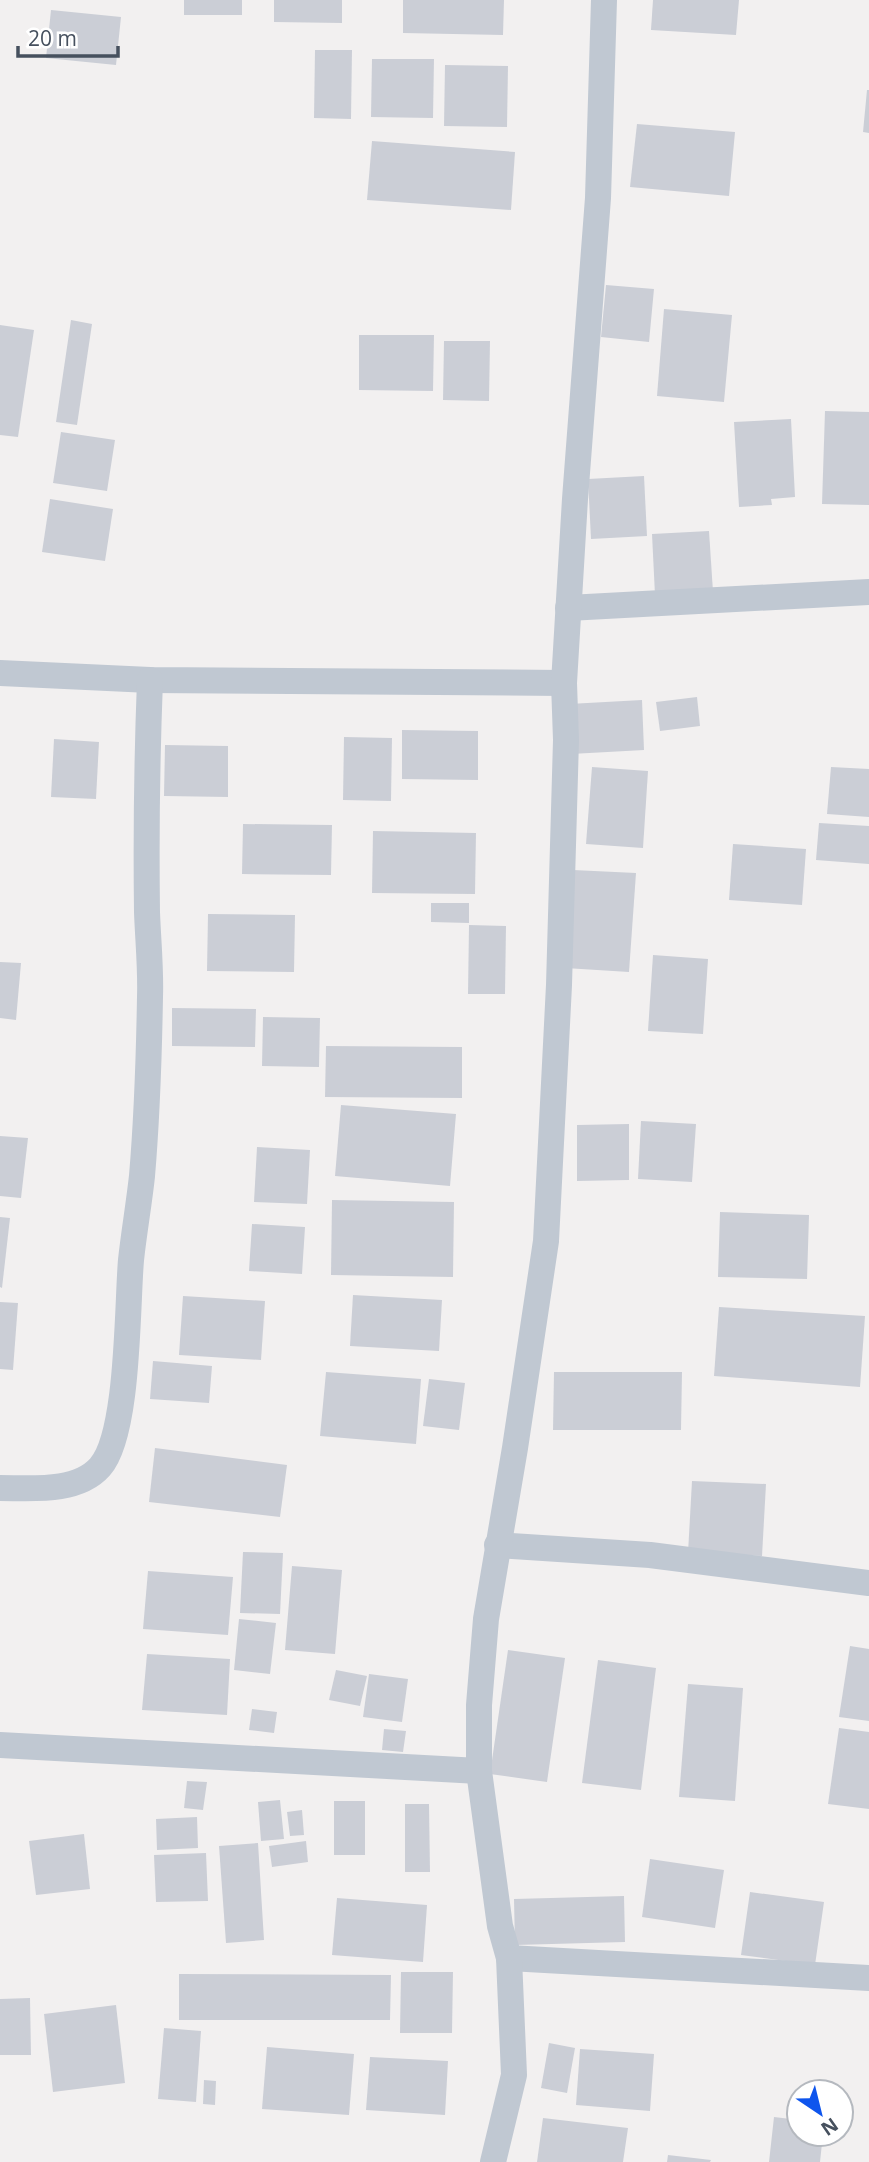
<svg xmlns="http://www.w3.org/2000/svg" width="869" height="2162" viewBox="0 0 869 2162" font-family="'Open Sans',sans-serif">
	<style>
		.building { fill: #cbced6 }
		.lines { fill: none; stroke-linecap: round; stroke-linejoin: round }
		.minor { stroke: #c0c8d2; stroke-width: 26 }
	</style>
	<rect width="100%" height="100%" fill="#f2f0f0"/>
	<!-- building -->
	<g class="building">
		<rect x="184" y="0" width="58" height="15"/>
		<path d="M 274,0 L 342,0 L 342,23 L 274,22 Z"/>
		<path d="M 403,0 L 504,0 L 503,35 L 403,33 Z"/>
		<path d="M 653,0 L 739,0 L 736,35 L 651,30 Z"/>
		<path d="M 51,10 L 121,17 L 116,65 L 46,58 Z"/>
		<path d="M 315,50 L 352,50 L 351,119 L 314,118 Z"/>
		<path d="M 372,59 L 434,59 L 433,118 L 371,117 Z"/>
		<path d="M 445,65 L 508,66 L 507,127 L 444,126 Z"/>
		<path d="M 867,90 L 869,90 L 869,133 L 863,132 Z"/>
		<path d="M 637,124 L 735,132 L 729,196 L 630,187 Z"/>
		<path d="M 372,141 L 515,152 L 511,210 L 367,200 Z"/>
		<path d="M 606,285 L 654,289 L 649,342 L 601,337 Z"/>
		<path d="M 664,309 L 732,315 L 724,402 L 657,396 Z"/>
		<path d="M 71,320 L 92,324 L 77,425 L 56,422 Z"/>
		<path d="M 0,325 L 34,330 L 18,437 L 0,435 Z"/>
		<path d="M 359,335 L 434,335 L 433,391 L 359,390 Z"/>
		<path d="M 444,341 L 490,341 L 489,401 L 443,400 Z"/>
		<path d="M 825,411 L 869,412 L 869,505 L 822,504 Z"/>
		<path d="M 791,419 L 795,497 L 771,499 L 772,505 L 739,507 L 734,422 Z"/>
		<path d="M 61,432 L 115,440 L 107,491 L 53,483 Z"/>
		<path d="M 644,476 L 647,536 L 591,539 L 588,479 Z"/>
		<path d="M 50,499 L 113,509 L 105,561 L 42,552 Z"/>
		<path d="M 709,531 L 713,592 L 655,595 L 652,534 Z"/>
		<path d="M 697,697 L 700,726 L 660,731 L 656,702 Z"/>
		<path d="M 642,700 L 644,750 L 571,754 L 569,704 Z"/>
		<path d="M 402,730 L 478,731 L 478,780 L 402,779 Z"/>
		<path d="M 344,737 L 392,738 L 391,801 L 343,800 Z"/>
		<path d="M 54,739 L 99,742 L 96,799 L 51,797 Z"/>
		<path d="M 165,745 L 228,746 L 228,797 L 164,796 Z"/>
		<path d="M 592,767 L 648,771 L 643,848 L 586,844 Z"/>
		<path d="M 831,767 L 869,769 L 869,817 L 827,814 Z"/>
		<path d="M 819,823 L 869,826 L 869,864 L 816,860 Z"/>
		<path d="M 243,824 L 332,825 L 331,875 L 242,874 Z"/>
		<path d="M 373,831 L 476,833 L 475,894 L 372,893 Z"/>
		<path d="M 733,844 L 806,849 L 802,905 L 729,900 Z"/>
		<path d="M 573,870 L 636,873 L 629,972 L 565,968 Z"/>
		<path d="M 431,903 L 469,903 L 469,923 L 431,922 Z"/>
		<path d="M 208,914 L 295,915 L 294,972 L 207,971 Z"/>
		<path d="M 469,925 L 506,926 L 505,994 L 468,994 Z"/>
		<path d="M 653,955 L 708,959 L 703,1034 L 648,1031 Z"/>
		<path d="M 0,962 L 21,963 L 16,1020 L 0,1018 Z"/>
		<path d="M 172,1008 L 256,1009 L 255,1047 L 172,1046 Z"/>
		<path d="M 263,1017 L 320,1018 L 319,1067 L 262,1066 Z"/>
		<path d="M 326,1046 L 462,1047 L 462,1098 L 325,1097 Z"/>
		<path d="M 341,1105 L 456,1114 L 450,1186 L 335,1176 Z"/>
		<path d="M 641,1121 L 696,1124 L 692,1182 L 638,1179 Z"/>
		<path d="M 629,1124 L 629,1180 L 577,1181 L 577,1125 Z"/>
		<path d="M 0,1136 L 28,1138 L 21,1198 L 0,1196 Z"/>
		<path d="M 257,1147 L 310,1150 L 307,1204 L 254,1202 Z"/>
		<path d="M 332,1200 L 454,1202 L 453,1277 L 331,1275 Z"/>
		<path d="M 720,1212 L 809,1215 L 807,1279 L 718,1277 Z"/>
		<path d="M 0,1217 L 10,1218 L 2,1288 L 0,1287 Z"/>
		<path d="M 252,1224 L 305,1227 L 302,1274 L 249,1271 Z"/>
		<path d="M 353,1295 L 442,1300 L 439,1351 L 350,1346 Z"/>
		<path d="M 183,1296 L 265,1301 L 261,1360 L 179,1355 Z"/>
		<path d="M 0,1302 L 18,1303 L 13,1370 L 0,1369 Z"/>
		<path d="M 719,1307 L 865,1316 L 860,1387 L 714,1376 Z"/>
		<path d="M 153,1361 L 212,1366 L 209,1403 L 150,1399 Z"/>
		<path d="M 326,1372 L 421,1379 L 416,1444 L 320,1436 Z"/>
		<path d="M 554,1372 L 682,1372 L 681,1430 L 553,1430 Z"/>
		<path d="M 429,1379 L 465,1383 L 459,1430 L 423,1426 Z"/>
		<path d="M 155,1448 L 287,1465 L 280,1517 L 149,1502 Z"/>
		<path d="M 692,1481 L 766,1484 L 762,1556 L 688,1553 Z"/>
		<path d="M 243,1552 L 283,1553 L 280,1614 L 240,1613 Z"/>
		<path d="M 292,1566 L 342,1570 L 335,1654 L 285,1650 Z"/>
		<path d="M 148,1571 L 233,1577 L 228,1635 L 143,1629 Z"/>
		<path d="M 239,1619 L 276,1623 L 270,1674 L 234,1670 Z"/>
		<path d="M 850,1646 L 869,1649 L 869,1721 L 839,1717 Z"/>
		<path d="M 508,1650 L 565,1658 L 547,1782 L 490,1774 Z"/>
		<path d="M 147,1654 L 230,1659 L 227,1715 L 142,1710 Z"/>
		<path d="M 598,1660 L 656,1668 L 641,1790 L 582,1783 Z"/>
		<path d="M 336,1670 L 367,1676 L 360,1706 L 329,1700 Z"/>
		<path d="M 369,1674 L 408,1679 L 402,1722 L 363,1717 Z"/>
		<path d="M 688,1684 L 743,1688 L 735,1801 L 679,1797 Z"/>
		<path d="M 252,1709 L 277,1712 L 274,1733 L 249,1730 Z"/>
		<path d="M 839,1728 L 869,1732 L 869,1809 L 828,1804 Z"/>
		<path d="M 384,1729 L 406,1731 L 403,1752 L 382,1750 Z"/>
		<path d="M 187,1781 L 207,1782 L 203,1810 L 184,1808 Z"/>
		<path d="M 280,1800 L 284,1839 L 261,1841 L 258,1802 Z"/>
		<rect x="334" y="1801" width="31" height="54"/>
		<path d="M 405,1804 L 429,1804 L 430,1872 L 405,1872 Z"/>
		<path d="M 302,1810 L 304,1835 L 290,1836 L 287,1812 Z"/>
		<path d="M 197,1817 L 198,1848 L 157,1850 L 156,1819 Z"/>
		<path d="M 84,1834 L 90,1889 L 36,1895 L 29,1841 Z"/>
		<path d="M 306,1841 L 308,1862 L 272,1867 L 269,1846 Z"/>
		<path d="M 258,1843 L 264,1940 L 226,1943 L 219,1846 Z"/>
		<path d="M 206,1853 L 208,1901 L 156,1902 L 154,1855 Z"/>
		<path d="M 650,1859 L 724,1870 L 715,1928 L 642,1917 Z"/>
		<path d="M 750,1892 L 824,1902 L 815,1965 L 741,1955 Z"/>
		<path d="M 624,1896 L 625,1942 L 515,1945 L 514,1899 Z"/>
		<path d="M 337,1898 L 427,1905 L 423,1962 L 332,1955 Z"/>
		<path d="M 401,1972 L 453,1972 L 452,2033 L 400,2033 Z"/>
		<path d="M 179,1974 L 391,1975 L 390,2020 L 179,2020 Z"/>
		<path d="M 30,1998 L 31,2055 L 0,2055 L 0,1999 Z"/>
		<path d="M 116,2005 L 125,2083 L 53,2092 L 44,2014 Z"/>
		<path d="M 164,2028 L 201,2031 L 196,2102 L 158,2099 Z"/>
		<path d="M 549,2043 L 575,2048 L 567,2093 L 541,2088 Z"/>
		<path d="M 267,2047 L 354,2054 L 349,2115 L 262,2109 Z"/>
		<path d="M 580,2049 L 654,2054 L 650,2111 L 576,2105 Z"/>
		<path d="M 370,2057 L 448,2061 L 445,2115 L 366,2110 Z"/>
		<path d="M 204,2080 L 216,2081 L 215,2105 L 203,2104 Z"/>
		<path d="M 774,2117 L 799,2120 L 799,2134 L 823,2134 L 820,2162 L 769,2162 Z"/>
		<path d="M 543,2118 L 628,2128 L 623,2162 L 537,2162 Z"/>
		<path d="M 668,2155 L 711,2160 L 710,2162 L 667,2162 Z"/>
	</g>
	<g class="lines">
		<!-- minor -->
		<g class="minor">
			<path d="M 568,608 L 869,592"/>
			<path d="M 0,673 L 150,680 L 564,683"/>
			<path d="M 0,1488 C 31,1488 77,1493 100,1467 C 129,1435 127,1306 131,1260 C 134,1232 139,1204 142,1176 C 147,1117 149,1056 150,997 C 151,969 148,940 147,912 C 146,835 147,757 150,680"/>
			<path d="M 497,1545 L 650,1555 L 869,1583"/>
			<path d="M 0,1745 L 479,1771"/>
			<path d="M 509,1958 L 869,1978"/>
			<path d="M 493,2162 L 514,2075 L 509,1958 L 500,1926 L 479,1771 L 479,1705 L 486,1619 L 515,1448 L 546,1241 L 559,985 L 566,740 L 564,683 L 575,499 L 598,198 L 604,0"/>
		</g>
	</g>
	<!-- north arrow -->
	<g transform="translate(820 2113) rotate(145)"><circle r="33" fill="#ffffff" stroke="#b5b9bf" stroke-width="2"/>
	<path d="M0-5L12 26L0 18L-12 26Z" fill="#0e55ed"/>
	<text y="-10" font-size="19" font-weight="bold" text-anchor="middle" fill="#46505e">N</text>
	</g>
	<!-- scale -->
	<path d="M18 46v10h100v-10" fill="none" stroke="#46505e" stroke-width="3.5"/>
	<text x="28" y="46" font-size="21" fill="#46505e" stroke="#ffffff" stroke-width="5" paint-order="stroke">20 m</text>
</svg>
